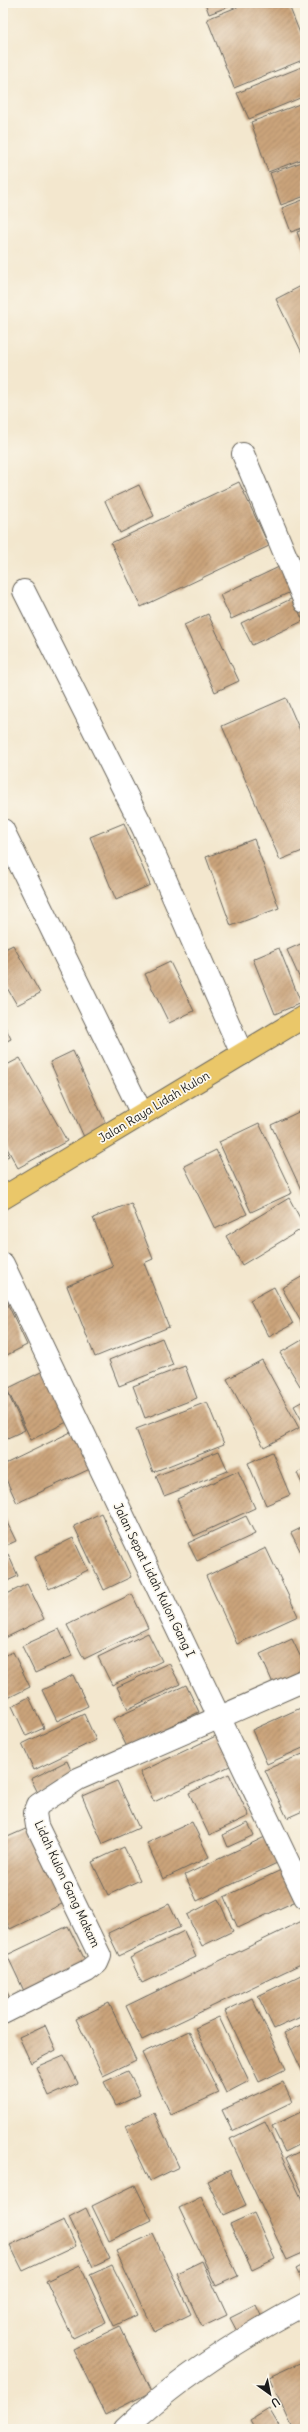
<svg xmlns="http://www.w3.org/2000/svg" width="308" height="2432" viewBox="0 0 308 2432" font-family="Delius,sans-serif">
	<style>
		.building { fill: url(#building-hatch) }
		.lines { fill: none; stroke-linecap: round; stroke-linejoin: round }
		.minor-casing { stroke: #67635a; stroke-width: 24 }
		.major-casing { stroke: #67635a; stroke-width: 24 }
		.minor { stroke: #fff; stroke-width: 22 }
		.major { stroke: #eac769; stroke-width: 22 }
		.labels { text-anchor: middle; stroke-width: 3.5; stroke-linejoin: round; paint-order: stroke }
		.street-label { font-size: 12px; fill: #1c1c1c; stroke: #fbf7ec }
	</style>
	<defs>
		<pattern id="building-hatch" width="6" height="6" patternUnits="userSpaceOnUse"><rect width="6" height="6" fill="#cba47c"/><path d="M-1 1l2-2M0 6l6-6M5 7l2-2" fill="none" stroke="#a48565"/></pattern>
	</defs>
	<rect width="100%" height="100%" fill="#fbf7ec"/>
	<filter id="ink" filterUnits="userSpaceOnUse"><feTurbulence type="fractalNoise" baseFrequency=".025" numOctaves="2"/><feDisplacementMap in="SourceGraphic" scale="8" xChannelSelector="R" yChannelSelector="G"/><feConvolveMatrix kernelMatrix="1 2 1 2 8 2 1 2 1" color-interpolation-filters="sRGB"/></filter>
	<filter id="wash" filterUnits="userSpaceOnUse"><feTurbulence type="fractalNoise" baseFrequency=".012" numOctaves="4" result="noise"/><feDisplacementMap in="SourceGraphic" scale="16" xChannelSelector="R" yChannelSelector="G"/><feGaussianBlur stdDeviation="0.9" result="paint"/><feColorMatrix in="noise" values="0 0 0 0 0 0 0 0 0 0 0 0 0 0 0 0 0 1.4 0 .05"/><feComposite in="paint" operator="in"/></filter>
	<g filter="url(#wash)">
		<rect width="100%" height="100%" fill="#f3e7ce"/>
		<g id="blocks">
			<!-- building -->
			<g class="building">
				<path d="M 205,3 L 238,3 L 209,14 Z"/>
				<path d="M 247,3 L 288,3 L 305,46 L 305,59 L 234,88 L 207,19 Z"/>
				<path d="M 304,66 L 305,96 L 249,119 L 237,93 Z"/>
				<path d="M 305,102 L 305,158 L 268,172 L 251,122 Z"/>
				<path d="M 305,161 L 305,196 L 281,205 L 270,173 Z"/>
				<path d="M 305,199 L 305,227 L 291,232 L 282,208 Z"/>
				<path d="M 305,229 L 305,254 L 297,232 Z"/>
				<path d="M 305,284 L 305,359 L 276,299 Z"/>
				<path d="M 239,482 L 269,546 L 141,607 L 111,543 Z"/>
				<path d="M 139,485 L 154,516 L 120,533 L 105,501 Z"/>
				<path d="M 281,566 L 293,591 L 231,619 L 220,595 Z"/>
				<path d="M 293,598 L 303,621 L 252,645 L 241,623 Z"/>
				<path d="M 208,614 L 239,681 L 215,692 L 184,625 Z"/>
				<path d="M 286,698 L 305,742 L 305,850 L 280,860 L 222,726 Z"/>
				<path d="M 124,823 L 150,885 L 116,900 L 90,837 Z"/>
				<path d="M 254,839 L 279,908 L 231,926 L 206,857 Z"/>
				<path d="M 305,942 L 305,990 L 287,950 Z"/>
				<path d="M 13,945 L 40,993 L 17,1005 L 3,981 L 3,950 Z"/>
				<path d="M 279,948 L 301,1003 L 275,1014 L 253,959 Z"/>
				<path d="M 170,962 L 194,1011 L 169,1023 L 145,974 Z"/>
				<path d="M 3,1022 L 11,1039 L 3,1043 Z"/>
				<path d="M 73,1051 L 107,1126 L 84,1137 L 50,1062 Z"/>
				<path d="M 20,1058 L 67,1141 L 18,1168 L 3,1141 L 3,1067 Z"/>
				<path d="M 305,1109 L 305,1198 L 271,1125 Z"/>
				<path d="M 259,1123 L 292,1193 L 251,1212 L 219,1142 Z"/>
				<path d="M 3,1146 L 9,1156 L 3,1159 Z"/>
				<path d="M 216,1150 L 247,1214 L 215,1229 L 184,1166 Z"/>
				<path d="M 289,1198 L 305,1227 L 242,1265 L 226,1236 Z"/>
				<path d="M 131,1203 L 153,1259 L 144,1263 L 169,1327 L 95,1357 L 67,1286 L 113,1267 L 93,1218 Z"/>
				<path d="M 305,1275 L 305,1329 L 282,1288 Z"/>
				<path d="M 274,1287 L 293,1324 L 269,1337 L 250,1300 Z"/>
				<path d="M 3,1294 L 27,1345 L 3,1357 Z"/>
				<path d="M 162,1338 L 173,1365 L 119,1386 L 109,1360 Z"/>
				<path d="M 302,1340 L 305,1346 L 305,1394 L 280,1353 Z"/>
				<path d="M 262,1360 L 299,1428 L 264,1447 L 227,1379 Z"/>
				<path d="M 185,1366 L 197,1398 L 145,1418 L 133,1386 Z"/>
				<path d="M 45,1370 L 69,1421 L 31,1440 L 7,1389 Z"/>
				<path d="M 3,1383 L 25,1430 L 3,1440 Z"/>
				<path d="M 305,1400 L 305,1426 L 294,1406 Z"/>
				<path d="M 207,1402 L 224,1444 L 153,1472 L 136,1429 Z"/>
				<path d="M 75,1430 L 92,1468 L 17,1503 L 3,1473 L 3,1465 Z"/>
				<path d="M 219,1451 L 228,1471 L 164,1496 L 156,1476 Z"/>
				<path d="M 272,1452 L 290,1495 L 266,1505 L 248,1463 Z"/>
				<path d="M 305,1468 L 305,1490 L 297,1473 Z"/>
				<path d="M 238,1471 L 255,1508 L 194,1536 L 177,1499 Z"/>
				<path d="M 101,1513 L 131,1577 L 104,1590 L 74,1526 Z"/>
				<path d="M 3,1514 L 16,1541 L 3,1547 Z"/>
				<path d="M 246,1516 L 255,1534 L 197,1561 L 188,1543 Z"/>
				<path d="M 305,1526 L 305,1560 L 291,1533 Z"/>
				<path d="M 73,1538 L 88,1570 L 49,1589 L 35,1557 Z"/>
				<path d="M 266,1548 L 298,1616 L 237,1644 L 206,1576 Z"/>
				<path d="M 8,1554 L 18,1576 L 3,1583 L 3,1556 Z"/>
				<path d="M 27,1584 L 44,1619 L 3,1639 L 3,1596 Z"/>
				<path d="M 132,1594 L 148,1628 L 84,1659 L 67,1625 Z"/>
				<path d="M 59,1629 L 72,1656 L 35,1673 L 22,1646 Z"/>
				<path d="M 148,1633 L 162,1661 L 112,1685 L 98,1657 Z"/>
				<path d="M 292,1639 L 305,1666 L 305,1676 L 276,1690 L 260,1654 Z"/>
				<path d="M 13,1652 L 30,1687 L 6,1699 L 3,1693 L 3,1656 Z"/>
				<path d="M 169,1663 L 180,1684 L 128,1709 L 117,1687 Z"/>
				<path d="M 73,1675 L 88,1706 L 57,1721 L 42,1690 Z"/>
				<path d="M 186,1685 L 199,1712 L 127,1747 L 113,1719 Z"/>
				<path d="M 29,1697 L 44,1728 L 26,1736 L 12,1706 Z"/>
				<path d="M 305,1706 L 305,1747 L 267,1764 L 252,1730 Z"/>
				<path d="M 84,1714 L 96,1740 L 34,1770 L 22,1744 Z"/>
				<path d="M 218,1735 L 232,1765 L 154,1802 L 140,1772 Z"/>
				<path d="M 305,1753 L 305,1810 L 287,1818 L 265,1770 Z"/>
				<path d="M 67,1761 L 74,1777 L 39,1795 L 31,1779 Z"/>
				<path d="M 229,1774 L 249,1816 L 209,1835 L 189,1793 Z"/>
				<path d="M 117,1781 L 139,1828 L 103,1844 L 82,1796 Z"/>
				<path d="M 192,1822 L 209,1857 L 163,1879 L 147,1843 Z"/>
				<path d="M 248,1823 L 254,1835 L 228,1847 L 223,1835 Z"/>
				<path d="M 28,1828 L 64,1903 L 10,1929 L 3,1915 L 3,1839 Z"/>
				<path d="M 265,1837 L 277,1863 L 197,1901 L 185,1875 Z"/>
				<path d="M 124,1847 L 140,1880 L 108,1895 L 92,1862 Z"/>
				<path d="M 281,1870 L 296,1901 L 238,1928 L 224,1897 Z"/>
				<path d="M 218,1899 L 233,1931 L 202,1946 L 187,1915 Z"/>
				<path d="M 169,1904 L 180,1927 L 119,1956 L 108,1933 Z"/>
				<path d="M 302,1921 L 305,1928 L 305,1962 L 142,2040 L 126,2006 Z"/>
				<path d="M 68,1926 L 86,1962 L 24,1991 L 7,1955 Z"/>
				<path d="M 184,1931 L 196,1957 L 142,1983 L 130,1958 Z"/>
				<path d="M 305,1973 L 305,2015 L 274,2029 L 258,1996 Z"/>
				<path d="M 3,1984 L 13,2004 L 3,2009 Z"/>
				<path d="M 252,1998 L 286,2069 L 259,2082 L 225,2011 Z"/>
				<path d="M 109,2003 L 136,2060 L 103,2076 L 76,2019 Z"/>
				<path d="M 219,2017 L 249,2081 L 226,2093 L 195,2028 Z"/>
				<path d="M 305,2023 L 305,2077 L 284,2033 Z"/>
				<path d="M 45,2025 L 56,2050 L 31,2063 L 19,2037 Z"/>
				<path d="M 189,2031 L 219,2093 L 171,2115 L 142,2053 Z"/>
				<path d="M 64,2055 L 78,2083 L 49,2096 L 36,2067 Z"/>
				<path d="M 128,2071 L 140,2095 L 116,2106 L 104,2082 Z"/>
				<path d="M 283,2082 L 292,2102 L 232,2131 L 222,2110 Z"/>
				<path d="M 305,2110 L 305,2142 L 285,2152 L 272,2126 Z"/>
				<path d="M 154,2113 L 179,2167 L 150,2181 L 125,2127 Z"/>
				<path d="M 265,2122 L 305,2206 L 305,2252 L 287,2260 L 230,2139 Z"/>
				<path d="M 305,2149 L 305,2198 L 286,2158 Z"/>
				<path d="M 230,2170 L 246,2205 L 224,2215 L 207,2181 Z"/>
				<path d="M 135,2185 L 152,2220 L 109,2241 L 92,2206 Z"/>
				<path d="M 201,2197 L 238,2276 L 216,2286 L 179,2208 Z"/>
				<path d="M 86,2208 L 110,2259 L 93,2267 L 69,2217 Z"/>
				<path d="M 254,2213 L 275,2259 L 252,2270 L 230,2224 Z"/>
				<path d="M 64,2220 L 76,2246 L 23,2271 L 10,2245 Z"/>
				<path d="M 153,2234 L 191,2314 L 154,2332 L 116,2251 Z"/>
				<path d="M 202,2261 L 227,2315 L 202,2327 L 177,2273 Z"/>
				<path d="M 305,2264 L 305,2286 L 296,2269 Z"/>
				<path d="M 80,2265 L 106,2322 L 73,2338 L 46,2281 Z"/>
				<path d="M 112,2265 L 137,2315 L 114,2326 L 90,2275 Z"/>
				<path d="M 256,2305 L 265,2324 L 240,2337 L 230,2318 Z"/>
				<path d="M 120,2326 L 151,2392 L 105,2415 L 73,2349 Z"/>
				<path d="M 304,2361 L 305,2429 L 293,2429 L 269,2377 Z"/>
				<path d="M 269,2409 L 281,2429 L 256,2429 L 251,2420 Z"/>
			</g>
		</g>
	</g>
	<g filter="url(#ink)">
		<use href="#blocks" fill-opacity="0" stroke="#67635a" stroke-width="1"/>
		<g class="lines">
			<defs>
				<g id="minor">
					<path d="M 243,454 L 305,602"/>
					<path d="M 24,591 L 143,828 L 242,1054"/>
					<path d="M 3,830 L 142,1114"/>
					<path d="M 3,1264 L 305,1897"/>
					<path d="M 3,2013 L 87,1971 L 97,1963 L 100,1956 L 37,1826 L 35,1813 L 38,1805 L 78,1779 L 305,1680"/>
					<path d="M 125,2429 C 177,2379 241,2338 305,2304"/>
				</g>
				<path id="major" d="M 3,1198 L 305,1016"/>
			</defs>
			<!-- minor casing -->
			<use href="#minor" class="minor-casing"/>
			<!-- major casing -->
			<use href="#major" class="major-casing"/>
			<!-- minor -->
			<use href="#minor" class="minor"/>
			<!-- major -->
			<use href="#major" class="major"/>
		</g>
	</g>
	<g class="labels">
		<!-- street labels -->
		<g class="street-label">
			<text transform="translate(154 1107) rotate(-31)" y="4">Jalan Raya Lidah Kulon</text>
			<text transform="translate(154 1580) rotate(64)" y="4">Jalan Sepat Lidah Kulon Gang I</text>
			<text transform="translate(67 1884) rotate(65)" y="4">Lidah Kulon Gang Makam</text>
		</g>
	</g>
	<!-- margin -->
	<rect width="308" height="2432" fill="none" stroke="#fbf7ec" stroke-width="16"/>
	<!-- north arrow -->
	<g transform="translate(270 2394) rotate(147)" stroke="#fbf7ec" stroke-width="3" paint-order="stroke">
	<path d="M0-3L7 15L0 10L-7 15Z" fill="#1c1c1c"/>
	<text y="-6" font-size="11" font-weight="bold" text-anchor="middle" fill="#1c1c1c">U</text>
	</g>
</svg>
